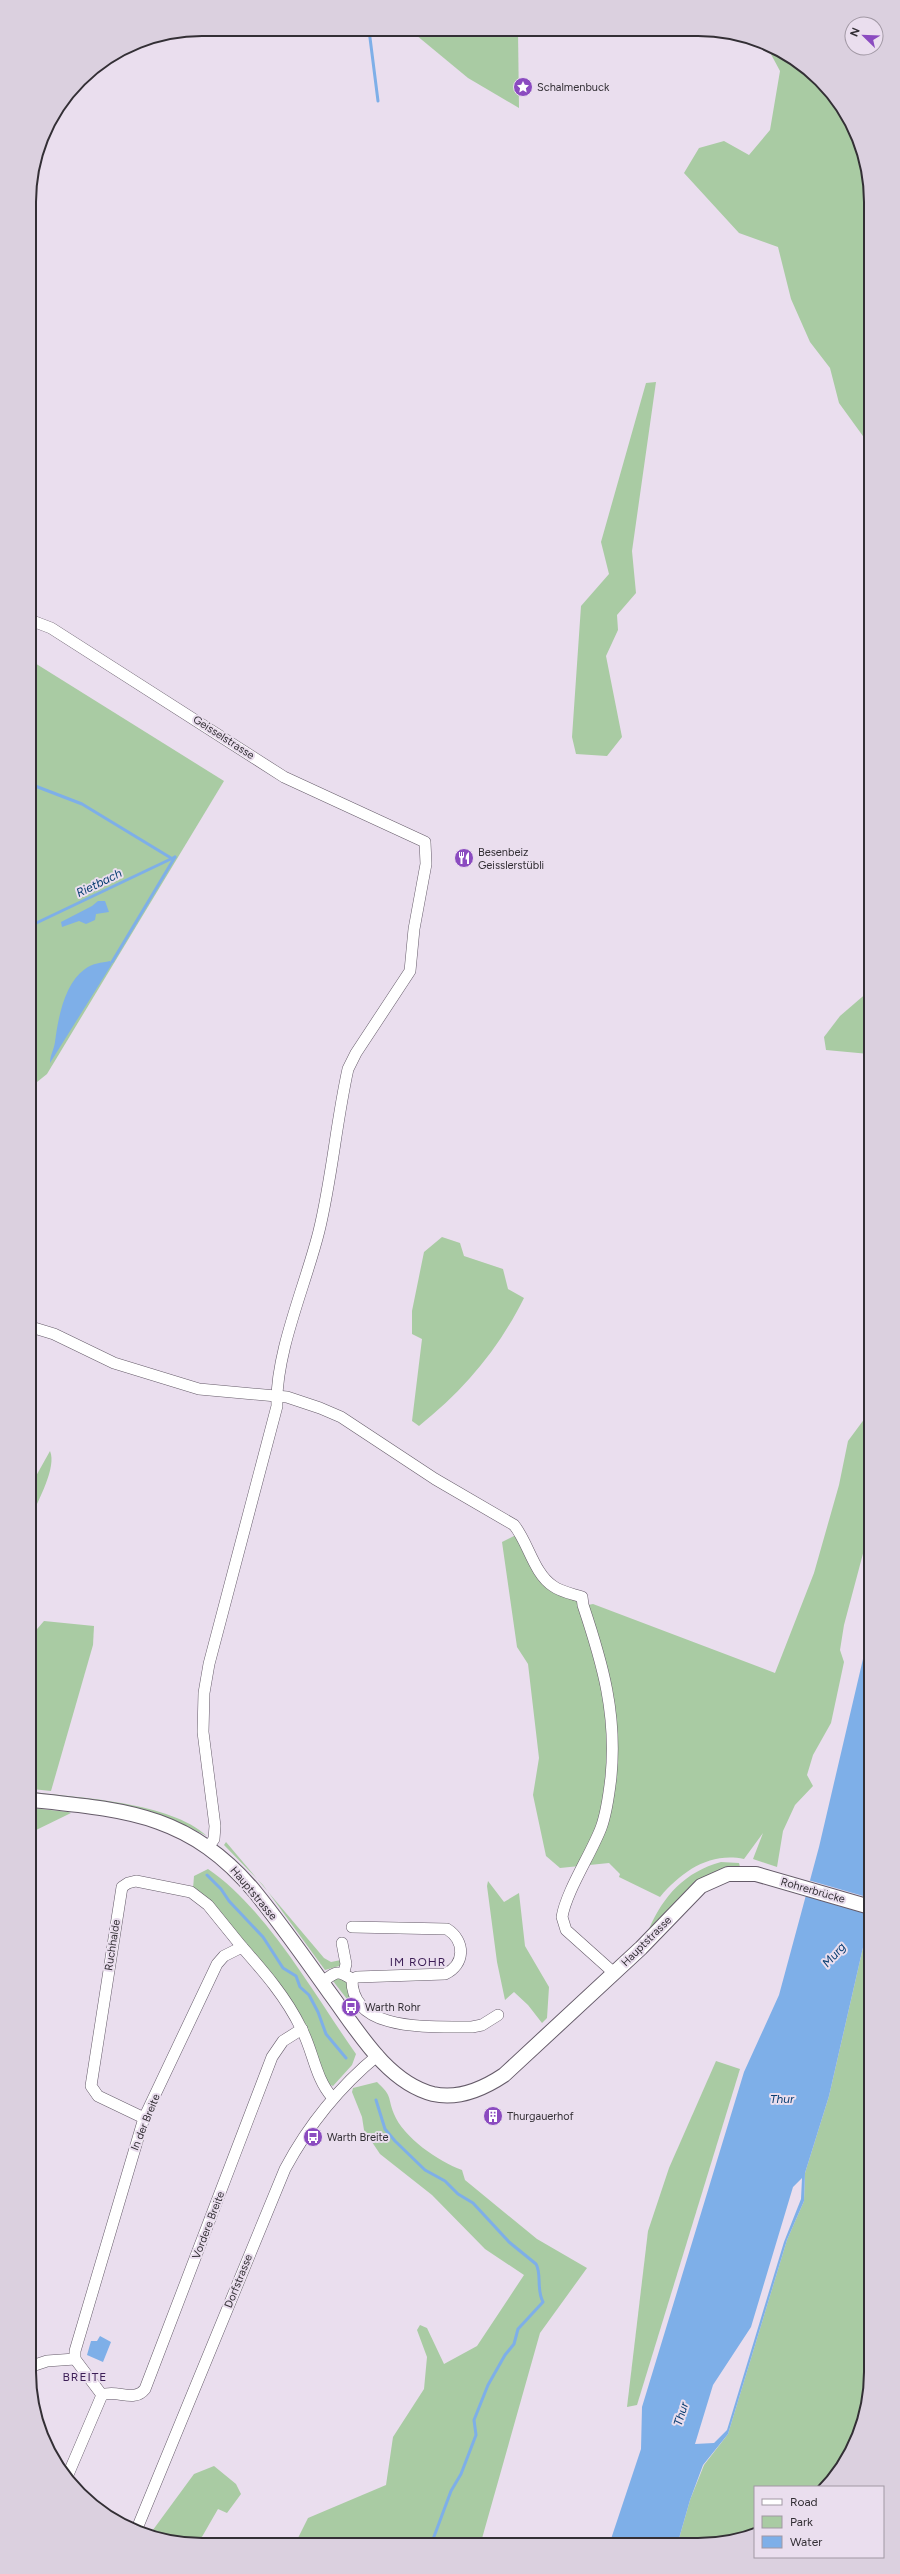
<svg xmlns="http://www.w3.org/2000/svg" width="900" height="2574" viewBox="0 0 900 2574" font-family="Figtree,sans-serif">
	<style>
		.green { fill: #a9cba3 }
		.water { fill: #7eafe8; fill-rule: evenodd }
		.pier { fill: #eadeee }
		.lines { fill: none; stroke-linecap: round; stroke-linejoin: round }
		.stream { stroke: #7eafe8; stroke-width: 3 }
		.minor-casing { stroke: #655b69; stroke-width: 12 }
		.major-casing { stroke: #655b69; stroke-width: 16 }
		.minor { stroke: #fff; stroke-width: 11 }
		.major { stroke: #fff; stroke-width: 14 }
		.labels { text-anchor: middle; stroke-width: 4; stroke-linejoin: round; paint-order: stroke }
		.poi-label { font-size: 11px; fill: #332f35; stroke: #eadeee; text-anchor: start }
		.street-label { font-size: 11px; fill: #332f35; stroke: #eadeee }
		.water-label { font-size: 12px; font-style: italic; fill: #083d71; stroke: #eadeee }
		.neighbourhood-label { font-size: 12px; letter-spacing: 1px; fill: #3c1e56; stroke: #eadeee }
		.rim { fill: none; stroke: #332f35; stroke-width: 2 }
	</style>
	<rect width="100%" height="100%" fill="#eadeee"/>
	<!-- green -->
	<g class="green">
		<path d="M 410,30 L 518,31 L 519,108 L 468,78 Z"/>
		<path d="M 766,45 L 784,52 L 821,80 L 848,116 L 868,168 L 868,443 L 839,403 L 830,368 L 810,342 L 791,299 L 778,247 L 739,233 L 684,173 L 699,148 L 724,141 L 749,155 L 770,130 L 780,71 Z"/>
		<path d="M 656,382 L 632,551 L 636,593 L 617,615 L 618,630 L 606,656 L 622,737 L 607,756 L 576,754 L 572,737 L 581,606 L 609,574 L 601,542 L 646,383 Z"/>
		<path d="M 30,660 L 224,781 L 47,1074 L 37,1082 L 31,1080 Z"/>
		<path d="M 869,991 L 869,1054 L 826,1050 L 824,1037 L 840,1016 Z"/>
		<path d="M 442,1237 L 460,1243 L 464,1256 L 503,1269 L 508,1289 L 524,1298 C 498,1350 464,1390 419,1426 L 412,1421 L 422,1339 L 412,1334 L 412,1311 L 424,1252 Z"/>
		<path d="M 869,1403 L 869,1531 L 844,1625 L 840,1650 L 844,1662 L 831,1723 L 813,1755 L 807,1775 L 813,1786 L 795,1805 L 783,1831 L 777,1867 L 753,1859 L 763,1833 L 744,1859 C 710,1852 682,1871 660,1897 L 619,1877 L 620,1874 L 609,1863 L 560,1868 L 546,1856 L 533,1795 L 539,1758 L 528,1664 L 517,1647 L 502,1542 L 518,1534 L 545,1583 L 573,1597 L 583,1611 L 602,1672 L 609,1710 L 611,1742 L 605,1792 L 610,1801 C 621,1727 611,1684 588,1614 L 588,1605 L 593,1604 L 775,1673 L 814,1573 L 839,1485 L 848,1441 L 868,1414 Z"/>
		<path d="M 50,1451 C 57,1467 38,1501 31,1517 L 31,1485 Z"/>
		<path d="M 44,1621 L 94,1626 L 93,1645 L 51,1791 L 32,1789 L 31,1636 Z"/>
		<path d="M 32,1792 C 81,1798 170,1802 207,1836 L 174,1820 L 134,1808 L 32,1794 Z"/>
		<path d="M 32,1808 L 68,1812 L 71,1813 L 32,1832 Z"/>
		<path d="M 226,1842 L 324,1958 L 331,1962 L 341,1960 L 343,1965 L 325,1970 L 263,1885 L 224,1845 Z"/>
		<path d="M 721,1862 L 739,1863 L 740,1867 C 699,1868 676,1902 650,1930 L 649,1929 C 664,1895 685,1872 721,1862 Z"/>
		<path d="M 208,1869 C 266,1908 315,1996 356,2054 L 352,2065 L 333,2086 L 328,2084 L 305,2029 L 193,1889 L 194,1876 Z"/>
		<path d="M 488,1881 L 504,1902 L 519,1893 L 525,1946 L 549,1987 L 547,2018 L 542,2023 L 528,2005 L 514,1992 L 505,2000 L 497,1962 L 487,1886 Z"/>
		<path d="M 870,1927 L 871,2383 L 858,2438 L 827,2487 L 755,2487 L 755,2533 L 732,2542 L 678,2542 L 690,2500 L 704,2465 L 728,2434 L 787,2240 L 804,2201 L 805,2173 L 829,2096 L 867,1930 Z"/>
		<path d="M 339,1977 L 346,1981 L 352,2001 L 350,2003 L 333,1981 Z"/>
		<path d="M 716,2061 L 740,2069 L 637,2405 L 627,2407 L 648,2231 L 669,2168 Z"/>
		<path d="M 377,2082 C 393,2097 387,2096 394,2114 C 403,2137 439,2162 462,2170 L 465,2180 L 537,2239 L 587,2268 L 540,2333 L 481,2542 L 296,2542 L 308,2518 L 386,2485 L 393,2437 L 424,2389 L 427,2357 L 417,2330 L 420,2325 L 427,2328 L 444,2364 L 477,2346 L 524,2275 L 485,2249 L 432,2195 L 380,2154 L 364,2130 L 362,2117 L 352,2092 L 353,2088 Z"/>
		<path d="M 214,2466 L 236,2484 L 241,2494 L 227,2513 L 218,2509 L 199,2542 L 168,2542 L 146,2534 L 150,2534 L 194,2474 Z"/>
	</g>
	<!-- water -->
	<g class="water">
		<path d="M 98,901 L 105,901 L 109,912 L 96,914 L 95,920 L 86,924 L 79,921 L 62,927 L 61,922 L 92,906 Z"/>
		<path d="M 110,961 L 112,964 L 50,1063 C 50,1055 54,1050 55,1042 C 58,1019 64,984 85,969 C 93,963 101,963 110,961 Z"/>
		<path d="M 870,1629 L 870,1927 L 867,1930 L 829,2096 L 805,2173 L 804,2201 L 787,2240 L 728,2434 L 703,2465 L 690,2500 L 678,2542 L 610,2542 L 641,2449 L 642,2407 L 744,2072 L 779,1995 L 819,1847 ZM 802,2178 L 801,2199 L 784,2242 L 727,2430 L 714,2443 L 695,2444 L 713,2385 L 751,2327 L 793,2187 Z"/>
		<path d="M 100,2336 L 111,2342 L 103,2362 L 87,2355 L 91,2341 L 97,2341 Z"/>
	</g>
	<!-- pier -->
	<path class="pier" d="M 808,1880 L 870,1898 L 870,1912 L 805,1893 Z"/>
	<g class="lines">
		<!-- stream -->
		<g class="stream">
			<path d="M 369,30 L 378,101"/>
			<path d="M 30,784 L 82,804 L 171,858"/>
			<path d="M 30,926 L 175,857"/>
			<path d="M 112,962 L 175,857"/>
			<path d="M 207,1875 L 221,1889 L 229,1901 L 263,1937 L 283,1968 L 296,1976 L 300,1987 L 309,1995 L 318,2012 L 326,2034 L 346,2058"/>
			<path d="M 376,2100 L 385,2129 L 395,2141 L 425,2170 L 445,2181 L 458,2194 L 473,2203 L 509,2242 L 536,2264 C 542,2274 536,2289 543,2302 L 518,2329 L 514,2344 L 505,2355 L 488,2385 L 474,2420 L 476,2435 L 461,2474 L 451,2491 L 432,2542"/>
		</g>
		<defs>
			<g id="minor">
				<path d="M 30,620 L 51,628 L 284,777 L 425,842 L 426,864 L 414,929 L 410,971 L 356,1053 L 348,1069 C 336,1123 332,1178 319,1231 C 306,1284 275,1353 277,1406 L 209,1664 L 204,1693 L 203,1732 L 215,1826 L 214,1839 L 209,1846"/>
				<path d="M 31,1327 L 54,1334 L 114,1363 L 199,1389 L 287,1397 L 320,1408 L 341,1417 L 435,1479 L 514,1525 C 528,1542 534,1574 553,1586 C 561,1592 573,1594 582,1597 L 583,1605 C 603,1665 617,1714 611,1777 C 609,1794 607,1812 601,1828 C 591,1854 566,1892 562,1917 L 566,1930 L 614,1973"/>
				<path d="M 342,1943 L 346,1964 L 344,1972"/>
				<path d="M 352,1979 C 351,2034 435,2026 472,2027 L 482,2025 L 498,2015"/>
				<path d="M 322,1982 C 337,1971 337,1970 352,1979 L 357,1977 L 445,1974 C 465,1965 466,1941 447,1929 L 352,1927"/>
				<path d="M 144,2118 L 98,2096 L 91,2086 L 122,1887 L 128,1883 L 136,1881 L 191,1892 L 208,1905 L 242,1947"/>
				<path d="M 32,2366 L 47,2361 L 75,2359"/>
				<path d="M 102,2395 C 117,2389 134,2403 145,2389 L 272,2057 L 283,2041 L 302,2029"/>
				<path d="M 67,2477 L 102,2395 L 75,2359 L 75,2351 L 144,2118 L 217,1964 L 224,1956 L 242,1947 C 264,1972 286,1997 301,2028 C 313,2050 315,2078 332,2097"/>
				<path d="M 136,2531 L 285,2169 C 309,2124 338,2088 378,2055"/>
			</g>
			<path id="major" d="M 32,1800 C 126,1810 190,1814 255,1892 C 281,1924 305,1958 329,1992 C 356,2028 386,2082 433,2094 C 459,2100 483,2089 504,2075 L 641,1948 L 701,1886 L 728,1874 L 756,1874 L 870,1907"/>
		</defs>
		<!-- minor casing -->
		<use href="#minor" class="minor-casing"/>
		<!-- major casing -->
		<use href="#major" class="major-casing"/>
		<!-- minor -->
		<use href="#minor" class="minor"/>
		<!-- major -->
		<use href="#major" class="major"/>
	</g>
	<!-- icons -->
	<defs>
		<symbol id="sight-disc" viewBox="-11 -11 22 22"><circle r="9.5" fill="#8b4bc0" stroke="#eadeee"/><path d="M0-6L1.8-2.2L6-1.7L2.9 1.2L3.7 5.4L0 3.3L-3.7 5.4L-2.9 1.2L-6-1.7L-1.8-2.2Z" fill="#fff"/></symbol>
		<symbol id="restaurant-disc" viewBox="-11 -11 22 22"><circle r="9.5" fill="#8b4bc0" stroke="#eadeee"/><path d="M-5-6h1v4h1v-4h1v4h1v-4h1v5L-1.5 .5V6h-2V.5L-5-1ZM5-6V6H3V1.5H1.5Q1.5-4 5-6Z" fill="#fff"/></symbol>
		<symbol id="bus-disc" viewBox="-11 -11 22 22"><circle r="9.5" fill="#8b4bc0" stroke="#eadeee"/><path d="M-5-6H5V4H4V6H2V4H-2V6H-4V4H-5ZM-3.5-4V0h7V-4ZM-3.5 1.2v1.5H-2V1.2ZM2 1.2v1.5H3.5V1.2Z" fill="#fff"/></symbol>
		<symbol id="building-disc" viewBox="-11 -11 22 22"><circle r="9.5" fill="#8b4bc0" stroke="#eadeee"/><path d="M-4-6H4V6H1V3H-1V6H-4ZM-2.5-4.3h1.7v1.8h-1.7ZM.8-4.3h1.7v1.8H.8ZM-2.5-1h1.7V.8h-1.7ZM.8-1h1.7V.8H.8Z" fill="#fff"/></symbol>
	</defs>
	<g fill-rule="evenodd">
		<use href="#sight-disc" x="512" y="76" width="22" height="22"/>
		<use href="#restaurant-disc" x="453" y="847" width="22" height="22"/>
		<use href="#bus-disc" x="340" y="1996" width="22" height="22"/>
		<use href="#building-disc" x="482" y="2105" width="22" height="22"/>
		<use href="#bus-disc" x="302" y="2126" width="22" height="22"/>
	</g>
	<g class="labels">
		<!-- poi labels -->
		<g class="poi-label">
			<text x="537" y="91">Schalmenbuck</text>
			<text x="478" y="856">Besenbeiz<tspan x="478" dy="13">Geisslerstübli</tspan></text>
			<text x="365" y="2011">Warth Rohr</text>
			<text x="507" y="2120">Thurgauerhof</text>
			<text x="327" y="2141">Warth Breite</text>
		</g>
		<!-- street labels -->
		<g class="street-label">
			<text transform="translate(224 737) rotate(33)" y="4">Geisselstrasse</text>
			<text transform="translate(813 1890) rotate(16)" y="4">Rohrerbrücke</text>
			<text transform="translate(254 1893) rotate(50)" y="4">Hauptstrasse</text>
			<text transform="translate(646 1941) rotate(-45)" y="4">Hauptstrasse</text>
			<text transform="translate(112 1945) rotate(-81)" y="4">Ruchhalde</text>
			<text transform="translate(145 2122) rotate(-68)" y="4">In der Breite</text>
			<text transform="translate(208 2225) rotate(-69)" y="4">Vordere Breite</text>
			<text transform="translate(238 2281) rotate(-68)" y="4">Dorfstrasse</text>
		</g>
		<!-- water labels -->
		<g class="water-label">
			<text transform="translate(99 883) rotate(-26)" y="4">Rietbach</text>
			<text transform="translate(834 1955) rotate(-48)" y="4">Murg</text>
			<text x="782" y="2103">Thur</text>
			<text transform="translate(681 2414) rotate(-73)" y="4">Thur</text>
		</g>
		<!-- neighbourhood labels -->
		<g class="neighbourhood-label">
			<text x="418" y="1966">IM ROHR</text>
			<text x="85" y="2381">BREITE</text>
		</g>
	</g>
	<!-- crop -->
	<path d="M0 0H900V2574H0ZM202 36H698A166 166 0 0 1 864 202V2372A166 166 0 0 1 698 2538H202A166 166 0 0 1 36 2372V202A166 166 0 0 1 202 36Z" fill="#dbd0df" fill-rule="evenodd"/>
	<path class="rim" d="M202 36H698A166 166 0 0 1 864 202V2372A166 166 0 0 1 698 2538H202A166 166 0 0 1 36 2372V202A166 166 0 0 1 202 36Z"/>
	<!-- legend -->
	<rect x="754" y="2486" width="130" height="72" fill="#eadeee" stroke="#a198a4"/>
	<rect x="762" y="2499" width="20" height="6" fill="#ffffff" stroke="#a198a4"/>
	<text x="790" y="2506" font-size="12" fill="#332f35">Road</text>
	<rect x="762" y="2516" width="20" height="12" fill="#a9cba3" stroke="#a198a4"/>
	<text x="790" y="2526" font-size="12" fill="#332f35">Park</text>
	<rect x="762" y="2536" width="20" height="12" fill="#7eafe8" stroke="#a198a4"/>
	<text x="790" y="2546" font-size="12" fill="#332f35">Water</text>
	<!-- north arrow -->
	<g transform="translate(864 36) rotate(293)"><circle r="19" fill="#eadeee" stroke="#a198a4"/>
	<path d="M0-3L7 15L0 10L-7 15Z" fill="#8b4bc0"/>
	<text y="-6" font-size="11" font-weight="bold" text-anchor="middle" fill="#332f35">N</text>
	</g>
</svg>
